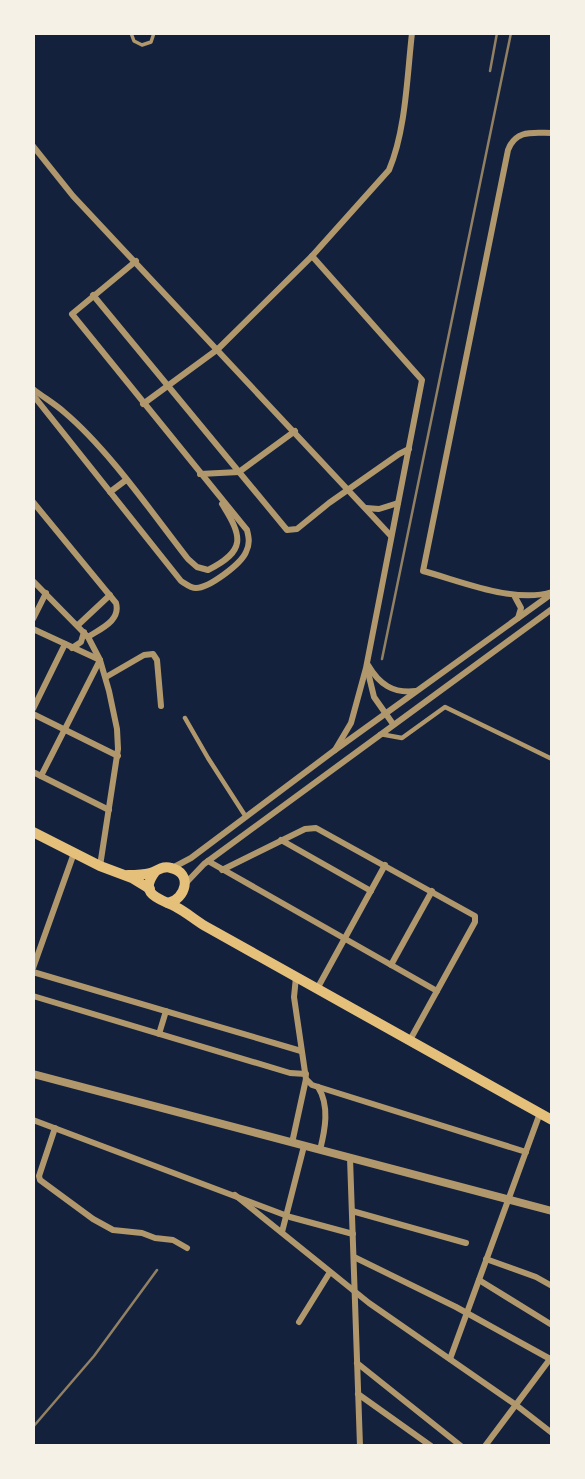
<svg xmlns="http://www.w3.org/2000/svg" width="585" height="1479" viewBox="0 0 585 1479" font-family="Inter,sans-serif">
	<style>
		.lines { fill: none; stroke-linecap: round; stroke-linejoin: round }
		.service { stroke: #b1986c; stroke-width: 3.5 }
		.pedestrian { stroke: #b1986c; stroke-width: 4.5 }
		.minor { stroke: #b1986c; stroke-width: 6 }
		.tertiary { stroke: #b1986c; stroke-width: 8 }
		.trunk { stroke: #e5c07b; stroke-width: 10 }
		.rail { stroke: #918062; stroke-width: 2.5 }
	</style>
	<rect width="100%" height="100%" fill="#14213d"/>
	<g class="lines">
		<!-- service -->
		<path class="service" d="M 131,33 L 134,41 L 142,45 L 151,42 L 154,33"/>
		<!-- pedestrian -->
		<g class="pedestrian">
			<path d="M 185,718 L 208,758 L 246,817"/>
			<path d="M 380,734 L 402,738 L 445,707 L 552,759"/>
		</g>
		<!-- minor -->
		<g class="minor">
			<path d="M 552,133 C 533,133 516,129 508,150 L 423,571 C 461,581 514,604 552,592"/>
			<path d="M 33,146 L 73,196 L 391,536"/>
			<path d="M 312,256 L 422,380 L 366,668 L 351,723 L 335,750"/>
			<path d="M 93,295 L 287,530 L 297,529 L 329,503 L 399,454 L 409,449"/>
			<path d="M 33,389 C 43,397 55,404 64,412 C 109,450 152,513 188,559 L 197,567 L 208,570 C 246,551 243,537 222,504"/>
			<path d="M 33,395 L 181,581 C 186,584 190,588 196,588 C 209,588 241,564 246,552 C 250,544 249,538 247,530 L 72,314 L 136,261"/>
			<path d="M 143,404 L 218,349 L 312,256 L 389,170 C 406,130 407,76 412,33"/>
			<path d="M 200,474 L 239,472 L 295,431"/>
			<path d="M 110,492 L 126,480"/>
			<path d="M 33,502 L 116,603 C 121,621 100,629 88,637"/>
			<path d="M 366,508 L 379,509 L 398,503"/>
			<path d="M 33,581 L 88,637 L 100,660 L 109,691 L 117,729 L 118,749 L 100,866"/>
			<path d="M 515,597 L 521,608 L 518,618"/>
			<path d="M 33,619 L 46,593"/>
			<path d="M 78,625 L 110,595"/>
			<path d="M 33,629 L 100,660 L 41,776"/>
			<path d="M 72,648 L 81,642 L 84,632"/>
			<path d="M 368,665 C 379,684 393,694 416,691"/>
			<path d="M 367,668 L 374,697 L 393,724"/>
			<path d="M 106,677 L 144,655 L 153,654 L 157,660 L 161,706"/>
			<path d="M 33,709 L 65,644"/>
			<path d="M 33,714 L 118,756"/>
			<path d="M 33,772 L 109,810"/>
			<path d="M 281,840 L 371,891"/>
			<path d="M 208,861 L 437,991"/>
			<path d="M 174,867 L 191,858 L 335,750 L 550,595"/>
			<path d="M 222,870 L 305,829 L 316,828 L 475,916 L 475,922 L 410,1040"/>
			<path d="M 185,884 L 204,864 L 552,609"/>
			<path d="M 391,965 L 432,891"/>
			<path d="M 33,968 L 74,853"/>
			<path d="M 33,972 L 301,1051"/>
			<path d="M 317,989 L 385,865"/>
			<path d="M 33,996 L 290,1073 L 306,1074"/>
			<path d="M 159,1034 L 166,1011"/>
			<path d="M 306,1079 L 312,1085 L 526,1152"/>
			<path d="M 318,1087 C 330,1106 325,1130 320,1150"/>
			<path d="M 33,1120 L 290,1217 L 353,1234"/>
			<path d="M 55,1128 L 39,1176 L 40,1180 L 93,1219 L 113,1230 L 142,1233 L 155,1238 L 173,1240 L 187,1248"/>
			<path d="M 292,1143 L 306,1079 L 294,997 L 296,977"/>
			<path d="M 350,1158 L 360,1446"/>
			<path d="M 235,1195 L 369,1303 L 516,1405 L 552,1433"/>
			<path d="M 352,1211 L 466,1243"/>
			<path d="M 282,1232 L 304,1146"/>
			<path d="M 354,1257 L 456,1307 L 552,1360"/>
			<path d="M 486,1259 L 536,1277 L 552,1286"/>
			<path d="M 479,1280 L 552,1325"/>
			<path d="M 299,1322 L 330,1272"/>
			<path d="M 450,1359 L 540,1113"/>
			<path d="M 357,1363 L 461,1446"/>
			<path d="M 358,1394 L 431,1446"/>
			<path d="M 485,1446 L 550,1359"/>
		</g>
		<!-- tertiary -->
		<path class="tertiary" d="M 33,1074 L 552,1211"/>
		<!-- trunk -->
		<g class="trunk">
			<path d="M 33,832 L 100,866 L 132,878 L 150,889"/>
			<path d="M 155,872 C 137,896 162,899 176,907 C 186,912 195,920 205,926 L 552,1120"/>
			<path d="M 128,875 C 135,875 143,875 150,873 C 158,871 163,865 171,868 C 193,873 186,899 168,903"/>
		</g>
		<!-- rail -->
		<g class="rail">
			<path d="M 490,71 L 497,33"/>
			<path d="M 382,659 L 511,33"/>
			<path d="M 33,1427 L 94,1356 L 157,1270"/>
		</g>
	</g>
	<!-- border -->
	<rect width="585" height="1479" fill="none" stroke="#f6f1e7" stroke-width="70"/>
</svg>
